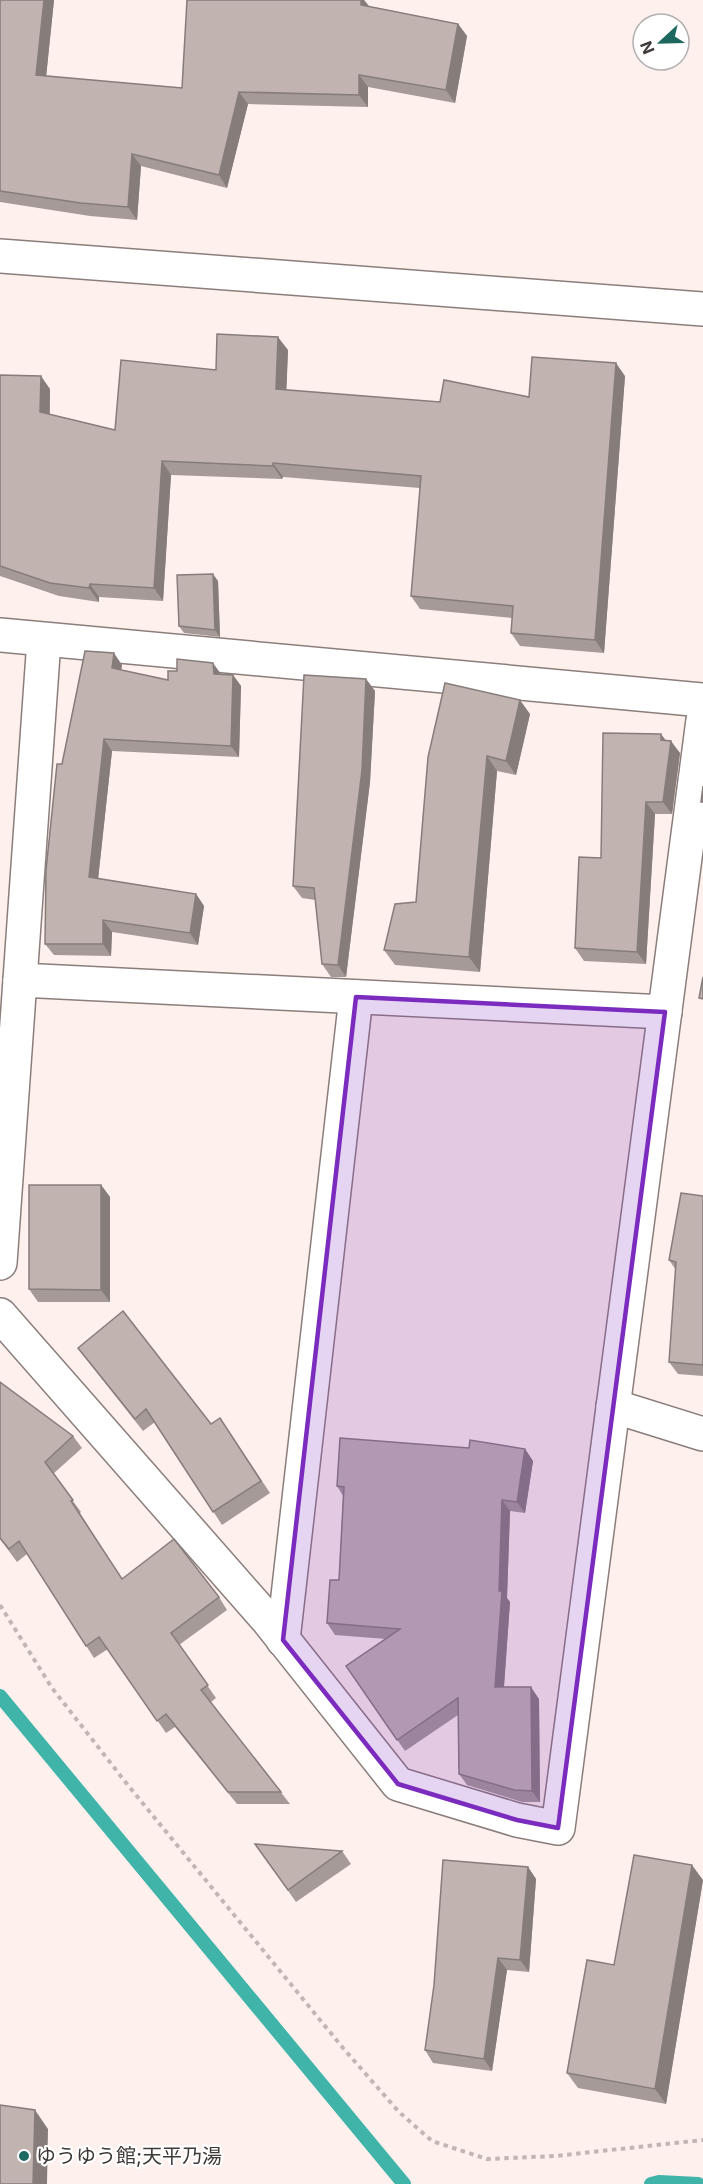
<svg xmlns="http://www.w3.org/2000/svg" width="703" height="2184" viewBox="0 0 703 2184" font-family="Inter,'Noto Sans JP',sans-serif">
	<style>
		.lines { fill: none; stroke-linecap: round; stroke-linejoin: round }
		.stream { stroke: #40b4a9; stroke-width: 14 }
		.minor-casing { stroke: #8a7e7b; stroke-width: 36 }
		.tertiary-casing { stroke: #8a7e7b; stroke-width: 36 }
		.path { stroke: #c2b6b4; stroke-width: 4; stroke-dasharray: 4.5 4.5; stroke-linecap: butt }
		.minor { stroke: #fff; stroke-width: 33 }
		.tertiary { stroke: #fff; stroke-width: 33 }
		.wall { fill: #a59a97 }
		.shaded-wall { fill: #867d7b }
		.building { fill: #c0b3b0; stroke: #867d7b; stroke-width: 1.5 }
		.marked { fill: #7b2cbf; fill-opacity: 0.2; stroke: #7b2cbf; stroke-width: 4.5; stroke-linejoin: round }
		.poi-dot { fill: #1c675f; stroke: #fff; stroke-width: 2 }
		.labels { text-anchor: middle; stroke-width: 4.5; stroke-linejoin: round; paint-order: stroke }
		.poi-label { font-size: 20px; fill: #3f3938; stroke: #fff; text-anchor: start }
	</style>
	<rect width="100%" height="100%" fill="#fef0ed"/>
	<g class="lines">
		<!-- stream -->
		<g class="stream">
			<path d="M 0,1696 L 404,2184"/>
			<path d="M 651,2184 L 659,2182 L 698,2184"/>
		</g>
		<defs>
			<g id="minor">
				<path d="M 0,635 L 703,700"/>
				<path d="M 20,980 L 665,1012"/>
				<path d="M 0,1263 L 44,640"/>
				<path d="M 0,1315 L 267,1619 L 398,1784 L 517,1820 L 558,1828 L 703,720"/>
				<path d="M 613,1406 L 703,1434"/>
				<path d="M 283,1640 L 356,997"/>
			</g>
			<path id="tertiary" d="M 0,256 L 703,309"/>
		</defs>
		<!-- minor casing -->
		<use href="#minor" class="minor-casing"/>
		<!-- tertiary casing -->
		<use href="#tertiary" class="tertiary-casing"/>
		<!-- path -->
		<path class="path" d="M 0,1605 L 52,1688 L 127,1784 L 343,2048 L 399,2112 L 432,2141 L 487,2159 L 555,2156 L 703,2140"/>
		<!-- minor -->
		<use href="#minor" class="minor"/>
		<!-- tertiary -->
		<use href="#tertiary" class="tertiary"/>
	</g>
	<!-- wall -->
	<g class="wall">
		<path d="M 0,0 L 54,0 L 46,76 L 182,88 L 187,0 L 364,0 L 369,6 L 458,24 L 467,36 L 455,103 L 368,87 L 368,107 L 248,104 L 227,188 L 141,166 L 137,220 L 90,216 L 0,202 Z"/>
		<path d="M 288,350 L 286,390 L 440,402 L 529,397 L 625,376 L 604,653 L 520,646 L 511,633 L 512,618 L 420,609 L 411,596 L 420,488 L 283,477 L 282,479 L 171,475 L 163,601 L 99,597 L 99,602 L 59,596 L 0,576 L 0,375 L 50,389 L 50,414 L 115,430 L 216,370 Z"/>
		<path d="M 218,581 L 220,637 L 184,633 L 179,626 Z"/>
		<path d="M 122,665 L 121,670 L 168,680 L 221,674 L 233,675 L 241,686 L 239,757 L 112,751 L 98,879 L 196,894 L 204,906 L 198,945 L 112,932 L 111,956 L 54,955 L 45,944 L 62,764 Z"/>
		<path d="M 366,679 L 375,691 L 370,782 L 346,977 L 331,977 L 322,964 L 315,900 L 302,898 L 293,886 Z"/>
		<path d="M 445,683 L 530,714 L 516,775 L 497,771 L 480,972 L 395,965 L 384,950 L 416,902 Z"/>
		<path d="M 666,740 L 680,753 L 672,814 L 655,814 L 646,964 L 584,961 L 575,948 L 601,858 Z"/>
		<path d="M 101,1185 L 110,1197 L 110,1302 L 38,1302 L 29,1289 Z"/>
		<path d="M 703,1196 L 703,1376 L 678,1374 L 669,1362 L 676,1270 L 669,1260 Z"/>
		<path d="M 78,1348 L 211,1424 L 229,1431 L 270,1493 L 222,1525 L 155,1422 L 143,1431 L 87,1360 Z"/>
		<path d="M 0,1382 L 73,1436 L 82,1448 L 53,1474 L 81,1512 L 80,1513 L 122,1579 L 219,1597 L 227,1610 L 179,1645 L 216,1698 L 211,1702 L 290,1804 L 237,1804 L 175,1727 L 166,1733 L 108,1649 L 94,1658 L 27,1554 L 17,1562 L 0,1539 Z"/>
		<path d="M 469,1448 L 525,1449 L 533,1461 L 525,1513 L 510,1511 L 507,1598 L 510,1602 L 504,1687 L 539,1699 L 540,1802 L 522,1802 L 467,1785 L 459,1774 L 458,1715 L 405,1751 L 346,1666 L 386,1639 L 335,1635 L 327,1623 L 339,1580 L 343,1496 L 337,1486 Z"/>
		<path d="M 255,1844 L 342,1851 L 351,1864 L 296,1902 Z"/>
		<path d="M 528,1867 L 536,1879 L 529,1972 L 507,1970 L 492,2071 L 433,2063 L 425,2050 Z"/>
		<path d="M 703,1880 L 666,2104 L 578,2088 L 567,2073 L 614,1965 Z"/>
	</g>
	<!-- shaded-wall -->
	<g class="shaded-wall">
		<path d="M 44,0 L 54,0 L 45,88 L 36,75 Z"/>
		<path d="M 361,0 L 364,0 L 370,8 L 361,5 Z"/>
		<path d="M 458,24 L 467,36 L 455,103 L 446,90 Z"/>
		<path d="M 359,75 L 368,87 L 368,107 L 359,95 Z"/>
		<path d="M 239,92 L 248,104 L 227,188 L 219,175 Z"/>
		<path d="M 132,154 L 141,166 L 137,220 L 128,207 Z"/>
		<path d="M 278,337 L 288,350 L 286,402 L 276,389 Z"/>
		<path d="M 616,363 L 625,376 L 604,653 L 595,640 Z"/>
		<path d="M 41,376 L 50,389 L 49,425 L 40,412 Z"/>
		<path d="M 162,461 L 171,475 L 163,601 L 154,588 Z"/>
		<path d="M 273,463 L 283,477 L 282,479 L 273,466 Z"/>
		<path d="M 213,574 L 218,581 L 220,637 L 215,630 Z"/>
		<path d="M 90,584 L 99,597 L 99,602 L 89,588 Z"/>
		<path d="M 114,653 L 122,665 L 120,680 L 112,668 Z"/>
		<path d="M 213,663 L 221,674 L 214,674 Z"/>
		<path d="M 233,675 L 241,686 L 239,757 L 231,746 Z"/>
		<path d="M 366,679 L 375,691 L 370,782 L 346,977 L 338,965 Z"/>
		<path d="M 520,700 L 530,714 L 516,775 L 506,761 Z"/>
		<path d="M 661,734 L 670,746 L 671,741 L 680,753 L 672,814 L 663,802 Z"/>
		<path d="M 104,739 L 112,751 L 97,889 L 89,877 Z"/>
		<path d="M 487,756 L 497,771 L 480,972 L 469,957 Z"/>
		<path d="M 646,802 L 655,814 L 646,964 L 637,952 Z"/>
		<path d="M 196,894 L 204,906 L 198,945 L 190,933 Z"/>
		<path d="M 103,920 L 112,932 L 111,956 L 103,944 Z"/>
		<path d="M 101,1185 L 110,1197 L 110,1302 L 101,1290 Z"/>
		<path d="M 525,1449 L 533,1461 L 525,1513 L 517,1502 Z"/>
		<path d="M 502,1500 L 510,1511 L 507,1598 L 510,1602 L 503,1699 L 495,1687 Z"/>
		<path d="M 531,1687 L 539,1699 L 540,1802 L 532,1791 Z"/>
		<path d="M 692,1865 L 703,1880 L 666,2104 L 655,2089 Z"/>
		<path d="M 528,1867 L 536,1879 L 529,1972 L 520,1960 Z"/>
		<path d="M 498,1958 L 507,1970 L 492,2071 L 484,2059 Z"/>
		<path d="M 35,2110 L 48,2129 L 47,2184 L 33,2184 Z"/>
	</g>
	<!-- building -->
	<g class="building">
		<path d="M 0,0 L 44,0 L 36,75 L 182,88 L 187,0 L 361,0 L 361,5 L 458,24 L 446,90 L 359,75 L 359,95 L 239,92 L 219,175 L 132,154 L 128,207 L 81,203 L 0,191 Z"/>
		<path d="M 217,334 L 278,337 L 276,389 L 440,402 L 444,380 L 529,397 L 532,357 L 616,363 L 595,640 L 511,633 L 513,606 L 411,596 L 421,476 L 273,463 L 273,466 L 162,461 L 154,588 L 90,584 L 89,588 L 50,583 L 0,566 L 0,375 L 41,376 L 40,412 L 115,430 L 121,360 L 216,370 Z"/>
		<path d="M 213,574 L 215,630 L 179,626 L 177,575 Z"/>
		<path d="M 85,651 L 114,653 L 112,668 L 168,680 L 168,671 L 177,671 L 177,659 L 213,663 L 214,674 L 233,675 L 231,746 L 104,739 L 89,877 L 196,894 L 190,933 L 103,920 L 103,944 L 45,944 L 46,870 L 57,764 L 62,764 Z"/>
		<path d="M 304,675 L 366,679 L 362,770 L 338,965 L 322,964 L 314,888 L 293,886 Z"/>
		<path d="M 445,683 L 520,700 L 506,761 L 487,756 L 469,957 L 384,950 L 395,904 L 416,902 L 428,757 Z"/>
		<path d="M 603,733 L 661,734 L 661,740 L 671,741 L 663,802 L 646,802 L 637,952 L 575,948 L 579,857 L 601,858 Z"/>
		<path d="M 703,786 L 703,802 L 701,802 Z"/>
		<path d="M 703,977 L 703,999 L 699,998 Z"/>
		<path d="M 29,1185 L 101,1185 L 101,1290 L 29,1289 Z"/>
		<path d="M 681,1193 L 703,1196 L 703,1365 L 669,1362 L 676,1262 L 669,1260 Z"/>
		<path d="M 123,1311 L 211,1424 L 220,1418 L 261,1481 L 213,1512 L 146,1409 L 135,1419 L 78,1348 Z"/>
		<path d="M 0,1382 L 73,1436 L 45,1462 L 73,1500 L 71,1501 L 122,1579 L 174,1539 L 219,1597 L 171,1633 L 208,1685 L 201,1690 L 281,1792 L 228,1792 L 166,1714 L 157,1721 L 99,1637 L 86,1646 L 19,1541 L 9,1549 L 0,1538 Z"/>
		<path d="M 340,1438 L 469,1448 L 470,1440 L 525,1449 L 517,1502 L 502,1500 L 499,1591 L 502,1591 L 495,1687 L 531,1687 L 532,1791 L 514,1790 L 459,1774 L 458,1698 L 397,1740 L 346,1666 L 400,1629 L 327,1623 L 330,1580 L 339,1580 L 344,1487 L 337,1486 Z"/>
		<path d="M 255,1844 L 342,1851 L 288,1890 Z"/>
		<path d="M 634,1855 L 692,1865 L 655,2089 L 567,2073 L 587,1960 L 614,1965 Z"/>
		<path d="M 443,1860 L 528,1867 L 520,1960 L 498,1958 L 484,2059 L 425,2050 L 434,1985 Z"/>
		<path d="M 0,2105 L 35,2110 L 33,2184 L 0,2184 Z"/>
	</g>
	<!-- marked area -->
	<path class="marked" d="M 356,997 L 665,1012 L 558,1828 L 517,1820 L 398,1784 L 283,1640 Z"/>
	<!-- markers -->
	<circle class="poi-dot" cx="24" cy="2156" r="6"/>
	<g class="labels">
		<!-- poi labels -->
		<g class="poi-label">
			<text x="36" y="2163">ゆうゆう館;天平乃湯</text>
		</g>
	</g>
	<!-- north arrow -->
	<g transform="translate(661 42) rotate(248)"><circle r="28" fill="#ffffff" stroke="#b2b0af" stroke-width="1.5"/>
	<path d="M0-4.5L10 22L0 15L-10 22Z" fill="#1c675f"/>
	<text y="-9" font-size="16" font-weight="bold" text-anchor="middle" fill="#3f3938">N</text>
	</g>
</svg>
